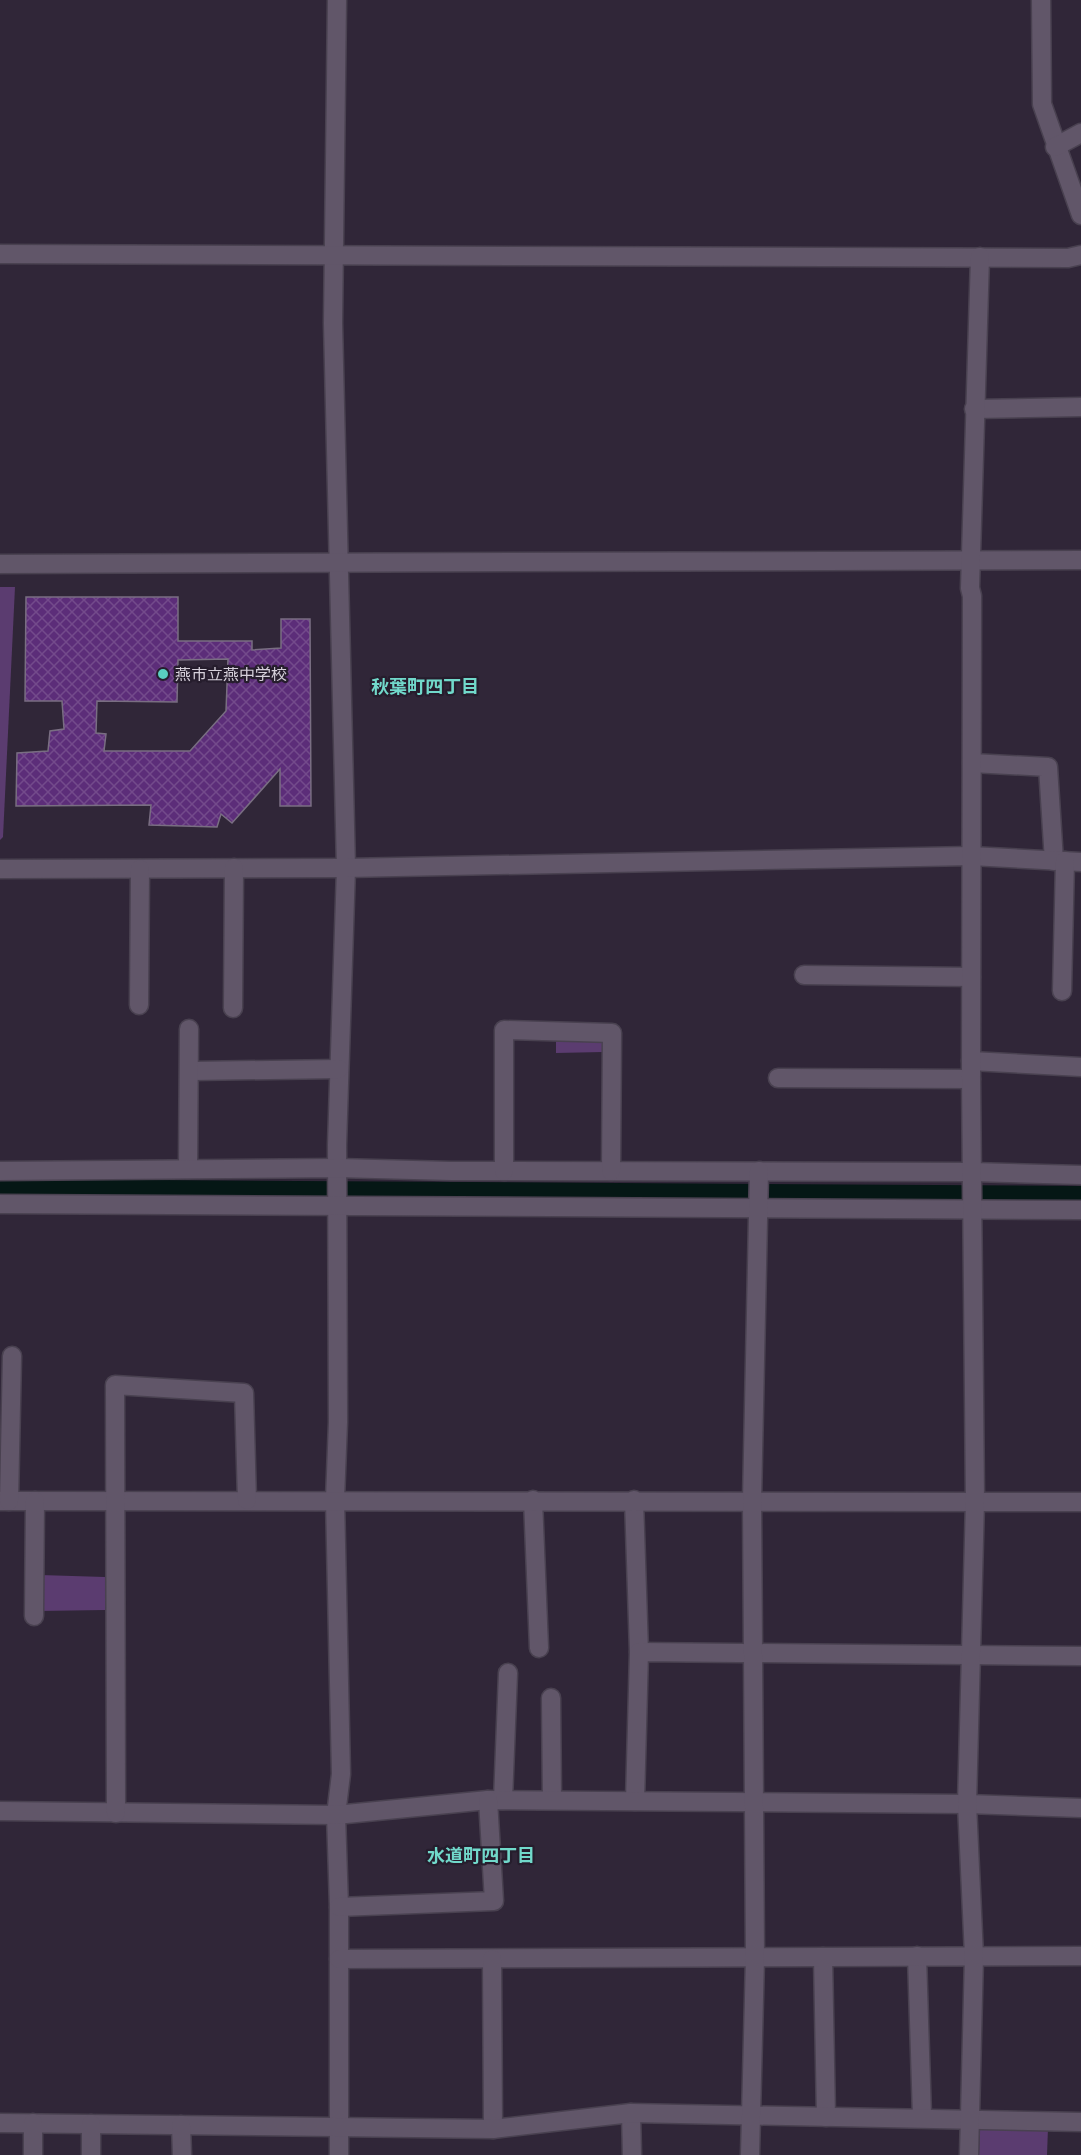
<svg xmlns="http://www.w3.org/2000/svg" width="1081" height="2155" viewBox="0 0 1081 2155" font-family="Roboto,'Noto Sans JP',sans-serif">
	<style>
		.park { fill: #5b3c70 }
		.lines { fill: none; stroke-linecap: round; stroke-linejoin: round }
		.canal { stroke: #051715; stroke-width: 18 }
		.building { fill: url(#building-cross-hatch); stroke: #796e82; stroke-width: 1.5; fill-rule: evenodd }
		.minor-casing { stroke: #494150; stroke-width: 21 }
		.minor { stroke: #615669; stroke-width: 18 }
		.poi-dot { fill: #59cebf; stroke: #261d2d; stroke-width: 2 }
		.labels { text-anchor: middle; stroke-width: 4.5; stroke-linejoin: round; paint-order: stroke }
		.poi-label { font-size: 16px; fill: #d6d0db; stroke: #261d2d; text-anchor: start }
		.neighbourhood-label { font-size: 18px; font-weight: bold; fill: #71d9cb; stroke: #261d2d }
	</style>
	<defs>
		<pattern id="building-cross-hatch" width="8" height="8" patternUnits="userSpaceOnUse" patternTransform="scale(1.5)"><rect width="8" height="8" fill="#5c2d79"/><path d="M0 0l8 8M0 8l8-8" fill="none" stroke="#734a8b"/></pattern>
	</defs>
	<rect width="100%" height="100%" fill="#302638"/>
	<!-- park -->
	<g class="park">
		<path d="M 0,587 L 15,587 L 3,837 L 0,840 Z"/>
		<path d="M 597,1035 L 604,1044 L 603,1052 L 556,1053 L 556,1036 Z"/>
		<path d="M 40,1575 L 105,1577 L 105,1610 L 38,1611 Z"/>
		<path d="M 1048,2128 L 1047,2155 L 979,2155 L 980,2130 Z"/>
	</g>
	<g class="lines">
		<!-- canal -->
		<path class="canal" d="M 0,1188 L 1081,1195"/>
	</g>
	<!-- building -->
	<path class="building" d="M 26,597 L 178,597 L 178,641 L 252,641 L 252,650 L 281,648 L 281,619 L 310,619 L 311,806 L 280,806 L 280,769 L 232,823 L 221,814 L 217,827 L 149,825 L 151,805 L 16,806 L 17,753 L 48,751 L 50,731 L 64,729 L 62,701 L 25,701 ZM 228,659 L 226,711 L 190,751 L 104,751 L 106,734 L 96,733 L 97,701 L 177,702 L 178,660 Z"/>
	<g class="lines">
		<defs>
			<g id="minor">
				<path d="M 337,0 L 333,323 L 346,868 L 337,1145 L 338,1422 L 335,1499 L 341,1774 L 336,1815 L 339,1907 L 339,2155"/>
				<path d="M 1041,0 L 1042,104 L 1081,215"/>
				<path d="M 1055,147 L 1081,133"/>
				<path d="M 0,254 L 1068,258 L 1081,255"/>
				<path d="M 974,409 L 1081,407"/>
				<path d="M 0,564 L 1081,560"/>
				<path d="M 972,763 L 1048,767 L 1054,861"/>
				<path d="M 0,869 L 346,868 L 971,856 L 1081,862"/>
				<path d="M 804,975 L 971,977"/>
				<path d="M 1062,991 L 1065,861"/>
				<path d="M 139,1005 L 140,869"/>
				<path d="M 233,1008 L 234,868"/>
				<path d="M 971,1061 L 1081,1067"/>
				<path d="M 191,1071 L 339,1069"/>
				<path d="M 778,1078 L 971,1079"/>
				<path d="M 188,1169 L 189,1029"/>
				<path d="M 0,1171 L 338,1168 L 451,1171 L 972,1172 L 1081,1175"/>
				<path d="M 504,1171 L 504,1030 L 612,1033 L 611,1171"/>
				<path d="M 0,1204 L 1081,1210"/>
				<path d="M 533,1500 L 539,1648"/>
				<path d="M 634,1500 L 639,1652"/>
				<path d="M 0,1501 L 1081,1502"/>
				<path d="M 9,1501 L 12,1356"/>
				<path d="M 34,1616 L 35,1501"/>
				<path d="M 551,1698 L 552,1800"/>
				<path d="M 503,1800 L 508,1673"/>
				<path d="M 635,1801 L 639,1652 L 1081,1656"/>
				<path d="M 0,1811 L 336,1815 L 488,1800 L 967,1804 L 1081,1808"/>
				<path d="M 116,1813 L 115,1385 L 244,1393 L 247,1500"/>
				<path d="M 339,1907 L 494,1901 L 488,1800"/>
				<path d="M 917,1956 L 922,2117"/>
				<path d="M 823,1957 L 826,2117"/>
				<path d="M 339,1959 L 1081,1956"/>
				<path d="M 492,1959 L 493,2129"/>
				<path d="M 631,2113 L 632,2155"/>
				<path d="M 0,2123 L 493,2129 L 631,2113 L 1081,2122"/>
				<path d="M 33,2123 L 33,2155"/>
				<path d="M 181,2125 L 182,2155"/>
				<path d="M 91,2155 L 91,2124"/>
				<path d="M 750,2155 L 755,1958 L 752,1501 L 759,1171"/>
				<path d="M 969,2155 L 974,1956 L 967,1804 L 975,1501 L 971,1079 L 972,596 L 970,588 L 980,257"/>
			</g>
		</defs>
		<!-- minor casing -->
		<use href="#minor" class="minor-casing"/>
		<!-- minor -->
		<use href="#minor" class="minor"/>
	</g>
	<!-- markers -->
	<circle class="poi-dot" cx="163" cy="674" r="6"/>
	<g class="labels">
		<!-- poi labels -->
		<g class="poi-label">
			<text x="175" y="680">燕市立燕中学校</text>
		</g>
		<!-- neighbourhood labels -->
		<g class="neighbourhood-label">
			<text x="425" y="693">秋葉町四丁目</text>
			<text x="481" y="1862">水道町四丁目</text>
		</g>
	</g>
</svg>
